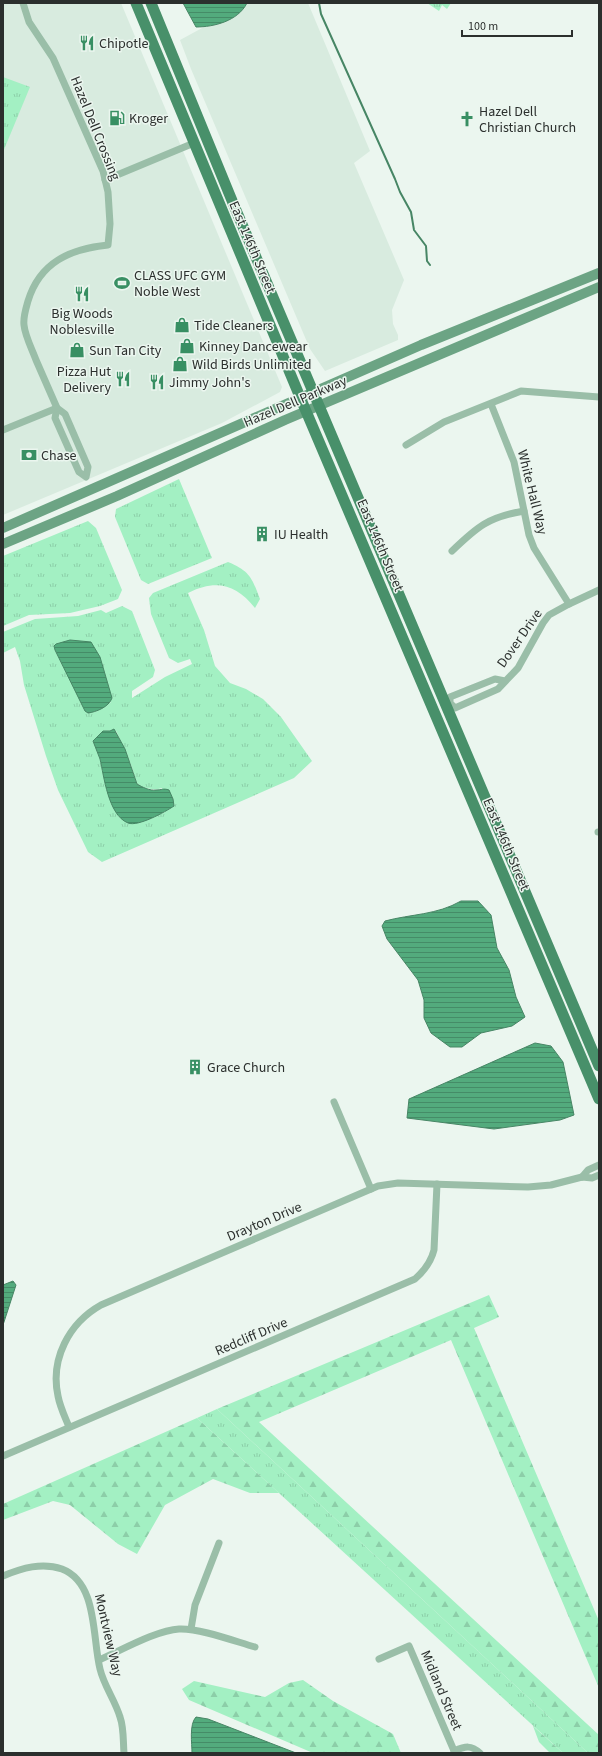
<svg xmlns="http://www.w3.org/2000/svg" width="602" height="1756" viewBox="0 0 602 1756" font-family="'Source Sans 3',sans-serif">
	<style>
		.built { fill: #d8ebdf }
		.grass { fill: url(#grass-tufts); fill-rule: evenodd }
		.forest { fill: url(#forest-firs) }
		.water { fill: url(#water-rules); stroke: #478665 }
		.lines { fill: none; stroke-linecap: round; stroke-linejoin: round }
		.stream { stroke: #478665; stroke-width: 2 }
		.street { stroke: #9abea8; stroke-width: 7 }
		.secondary { stroke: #6ca484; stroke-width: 10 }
		.primary { stroke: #48906a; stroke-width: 11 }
		.labels { text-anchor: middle; stroke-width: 3; stroke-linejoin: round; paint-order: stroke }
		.poi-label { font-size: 14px; fill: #2b2f2d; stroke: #ebf6ef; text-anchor: start }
		.street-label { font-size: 14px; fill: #2b2f2d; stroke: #ebf6ef }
	</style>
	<defs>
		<pattern id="grass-tufts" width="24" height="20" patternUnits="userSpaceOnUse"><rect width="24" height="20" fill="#a3f0c3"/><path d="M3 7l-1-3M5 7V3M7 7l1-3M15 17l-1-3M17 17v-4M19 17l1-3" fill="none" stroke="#8ccea8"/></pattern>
		<pattern id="forest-firs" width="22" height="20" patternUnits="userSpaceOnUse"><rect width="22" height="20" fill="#a3f0c3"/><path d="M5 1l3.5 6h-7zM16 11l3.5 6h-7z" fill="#8ccea8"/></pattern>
		<pattern id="water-rules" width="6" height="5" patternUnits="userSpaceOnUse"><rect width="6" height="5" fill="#53ab7d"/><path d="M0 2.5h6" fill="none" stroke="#458c67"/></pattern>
	</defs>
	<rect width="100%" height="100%" fill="#ebf6ef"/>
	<!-- built -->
	<g class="built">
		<path d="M 3,3 L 121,3 L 282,387 L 280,392 L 222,423 L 3,515 Z"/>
		<path d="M 248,3 L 308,3 L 370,151 L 354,163 L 404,280 L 392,310 L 393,324 L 398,335 L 398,340 L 325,371 L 310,349 L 191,69 L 180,40 Z"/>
	</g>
	<!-- grass -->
	<g class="grass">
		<path d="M 427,3 L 451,3 L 447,9 L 442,5 L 439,11 Z"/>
		<path d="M 3,77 L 30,87 L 3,152 Z"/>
		<path d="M 179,479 L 212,558 L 148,584 L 141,580 L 115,517 L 116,509 Z"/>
		<path d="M 88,521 L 96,528 L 122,590 L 118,599 L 100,606 L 70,613 L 29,615 L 3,626 L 3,556 Z"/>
		<path d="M 228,562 C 250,571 252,578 260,599 L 255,608 C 236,584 216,579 188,593 L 204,630 L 215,666 L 230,683 L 246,689 L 263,699 L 281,717 L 312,761 L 294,778 L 102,862 L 88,852 L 58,790 L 46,756 L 24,685 L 20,661 L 15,647 L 3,653 L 3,632 L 35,619 L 78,616 L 101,610 L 106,613 L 122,606 L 132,611 L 155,670 L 153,677 L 132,691 L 132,698 L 165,677 L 192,664 L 190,659 L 178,663 L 169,658 L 151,614 L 149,598 L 153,593 ZM 55,650 L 111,702 L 95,712 L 83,703 ZM 103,731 L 116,731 L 131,765 L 137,784 C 144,788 153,791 162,788 L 165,812 L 139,823 L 119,817 L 107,791 L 100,758 L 93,741 Z"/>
		<path d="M 217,1409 L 588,1753 L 563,1753 L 197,1418 Z"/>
	</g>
	<!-- forest -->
	<g class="forest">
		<path d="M 489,1295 L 499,1317 L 474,1328 L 599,1621 L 599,1688 L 451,1340 L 259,1422 L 599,1735 L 599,1753 L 588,1753 L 217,1409 Z"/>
		<path d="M 197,1418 L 279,1493 L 250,1493 L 213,1479 L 165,1505 L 137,1554 L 118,1544 L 70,1505 L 53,1501 L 3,1520 L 3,1504 Z"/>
		<path d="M 194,1681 L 265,1697 L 289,1683 L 303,1680 L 333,1701 L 393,1734 L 401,1753 L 313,1753 L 189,1700 L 182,1689 Z"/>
		<path d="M 533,1726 L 563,1753 L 550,1753 L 539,1742 Z"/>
	</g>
	<!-- water -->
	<g class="water">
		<path d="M 183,3 L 247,3 C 238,21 214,27 196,27 Z"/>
		<path d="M 70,640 L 91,642 L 100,657 L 112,698 C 109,707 96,712 88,713 L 85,711 L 55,650 L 54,646 L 56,644 Z"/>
		<path d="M 114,729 L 125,749 L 137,784 C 142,787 150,791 156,790 C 162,790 163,788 169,790 L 173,799 L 174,806 C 165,812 138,827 128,823 C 108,815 104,776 100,759 C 98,753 95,747 93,741 L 103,731 L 110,731 Z"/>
		<path d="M 461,901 L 478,901 L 491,915 L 497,948 L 509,970 L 516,997 L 525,1017 L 512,1026 L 481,1033 L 462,1047 L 450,1047 L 431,1033 L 424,1018 L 424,1000 L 418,980 L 387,939 L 382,926 L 385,921 C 411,914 437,915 461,901 Z"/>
		<path d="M 535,1043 L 551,1046 L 563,1062 L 574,1115 L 560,1120 L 494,1129 L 407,1118 L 409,1099 Z"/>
		<path d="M 13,1281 L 16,1285 L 3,1325 L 3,1285 Z"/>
		<path d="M 196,1717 L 208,1719 L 296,1753 L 192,1753 C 192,1744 189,1724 196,1717 Z"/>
	</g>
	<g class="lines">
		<!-- stream -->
		<path class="stream" d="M 319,3 L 321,14 L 395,179 L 400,192 L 411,212 L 414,230 L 426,246 L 427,261 L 430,265"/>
		<!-- street -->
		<g class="street">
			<path d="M 23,3 L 29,22 L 53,58 L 103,171 L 108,192 L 110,224 L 108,245 C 70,249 40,262 28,301 C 26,308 23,317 24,325 C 25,336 32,349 36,360 C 43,376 50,392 57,408 L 55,418 L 79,472 L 86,477 L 88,467 L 65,414 L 57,408"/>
			<path d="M 105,180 L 194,143"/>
			<path d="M 491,404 L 514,462 L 529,535 L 534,548 L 569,604"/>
			<path d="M 3,430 L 57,408"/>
			<path d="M 406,445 L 444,422 L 521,391 L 599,397"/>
			<path d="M 452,551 C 477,527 488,517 524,511"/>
			<path d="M 505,681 L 495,679 L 450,697 L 450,703 L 455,708 L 498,689 L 518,668 L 543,623 L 549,615 L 569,604 L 599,590"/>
			<path d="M 598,832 L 599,832"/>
			<path d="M 334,1102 L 371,1189"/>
			<path d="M 582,1177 L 588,1170 L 599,1165"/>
			<path d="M 69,1427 C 65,1417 60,1407 58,1396 C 50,1359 69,1323 101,1305 L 378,1186 L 398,1183 L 528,1187 L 551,1185 L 582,1177 L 592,1178 L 599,1175"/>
			<path d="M 3,1456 L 415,1279 C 424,1271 431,1262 434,1250 L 437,1184"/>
			<path d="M 3,1576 C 22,1568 42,1562 62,1569 C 98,1583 92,1637 100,1669 C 104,1686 115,1700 120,1717 C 124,1728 123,1741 124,1753"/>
			<path d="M 191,1629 L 195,1605 L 219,1543"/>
			<path d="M 379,1659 L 409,1646 L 455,1753"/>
			<path d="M 99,1660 C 120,1651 157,1630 179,1629 C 199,1628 234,1641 255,1647"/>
			<path d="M 454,1751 C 466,1746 471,1745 480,1753"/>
		</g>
		<!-- secondary -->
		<g class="secondary">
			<path d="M 3,528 L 421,345 L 599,273"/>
			<path d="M 3,544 L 117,496 L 285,420 L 599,287"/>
		</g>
		<!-- primary -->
		<g class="primary">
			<path d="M 136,3 L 300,397 L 599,1099"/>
			<path d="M 151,3 L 233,203 L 599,1066"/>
		</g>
	</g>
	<!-- icons -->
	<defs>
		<symbol id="restaurant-bare" viewBox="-9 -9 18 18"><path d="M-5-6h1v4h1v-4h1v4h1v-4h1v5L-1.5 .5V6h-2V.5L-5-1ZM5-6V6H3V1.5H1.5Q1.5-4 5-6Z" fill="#388f63" stroke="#ebf6ef" stroke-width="2.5" paint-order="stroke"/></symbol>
		<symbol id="fuel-bare" viewBox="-9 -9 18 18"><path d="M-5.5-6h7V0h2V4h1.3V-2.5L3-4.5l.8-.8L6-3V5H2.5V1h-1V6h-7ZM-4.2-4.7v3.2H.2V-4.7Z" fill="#388f63" stroke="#ebf6ef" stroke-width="2.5" paint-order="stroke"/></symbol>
		<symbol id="church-bare" viewBox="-9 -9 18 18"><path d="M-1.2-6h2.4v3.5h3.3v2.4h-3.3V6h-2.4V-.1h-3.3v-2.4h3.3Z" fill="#388f63" stroke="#ebf6ef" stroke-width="2.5" paint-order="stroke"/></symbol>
		<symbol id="stadium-bare" viewBox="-9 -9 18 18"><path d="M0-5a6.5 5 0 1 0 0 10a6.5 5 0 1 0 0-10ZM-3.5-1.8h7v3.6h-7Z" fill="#388f63" stroke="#ebf6ef" stroke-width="2.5" paint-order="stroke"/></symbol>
		<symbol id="shop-bare" viewBox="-9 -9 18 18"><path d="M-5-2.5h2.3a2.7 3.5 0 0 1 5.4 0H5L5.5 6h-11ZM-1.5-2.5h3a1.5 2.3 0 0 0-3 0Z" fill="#388f63" stroke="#ebf6ef" stroke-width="2.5" paint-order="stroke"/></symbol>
		<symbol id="bank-bare" viewBox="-9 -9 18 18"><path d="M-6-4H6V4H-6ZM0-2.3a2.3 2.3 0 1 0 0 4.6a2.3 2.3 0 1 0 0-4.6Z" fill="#388f63" stroke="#ebf6ef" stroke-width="2.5" paint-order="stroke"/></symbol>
		<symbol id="building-bare" viewBox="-9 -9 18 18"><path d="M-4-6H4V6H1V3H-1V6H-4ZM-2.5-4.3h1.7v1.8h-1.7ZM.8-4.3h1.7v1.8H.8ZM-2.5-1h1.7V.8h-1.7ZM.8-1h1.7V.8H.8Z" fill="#388f63" stroke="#ebf6ef" stroke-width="2.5" paint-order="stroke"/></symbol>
	</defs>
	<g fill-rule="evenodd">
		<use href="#restaurant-bare" x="76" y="32" width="22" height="22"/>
		<use href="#fuel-bare" x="106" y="107" width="22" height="22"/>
		<use href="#church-bare" x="456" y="108" width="22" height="22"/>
		<use href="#stadium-bare" x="111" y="272" width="22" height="22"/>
		<use href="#restaurant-bare" x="71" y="283" width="22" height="22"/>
		<use href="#shop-bare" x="171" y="314" width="22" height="22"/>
		<use href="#shop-bare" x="176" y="335" width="22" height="22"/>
		<use href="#shop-bare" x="66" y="339" width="22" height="22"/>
		<use href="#shop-bare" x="169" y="353" width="22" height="22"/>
		<use href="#restaurant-bare" x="112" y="368" width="22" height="22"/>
		<use href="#restaurant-bare" x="146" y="371" width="22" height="22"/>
		<use href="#bank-bare" x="18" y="444" width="22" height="22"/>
		<use href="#building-bare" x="251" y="523" width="22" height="22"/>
		<use href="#building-bare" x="184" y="1056" width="22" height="22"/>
	</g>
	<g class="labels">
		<!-- poi labels -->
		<g class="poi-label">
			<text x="99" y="48">Chipotle</text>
			<text x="479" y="116">Hazel Dell<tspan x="479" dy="16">Christian Church</tspan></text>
			<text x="129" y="123">Kroger</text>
			<text x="134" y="280">CLASS UFC GYM<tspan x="134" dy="16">Noble West</tspan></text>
			<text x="82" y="318" text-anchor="middle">Big Woods<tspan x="82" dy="16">Noblesville</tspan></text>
			<text x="194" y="330">Tide Cleaners</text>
			<text x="199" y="351">Kinney Dancewear</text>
			<text x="89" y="355">Sun Tan City</text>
			<text x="192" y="369">Wild Birds Unlimited</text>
			<text x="111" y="376" text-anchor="end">Pizza Hut<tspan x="111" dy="16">Delivery</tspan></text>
			<text x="169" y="387">Jimmy John's</text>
			<text x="41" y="460">Chase</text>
			<text x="274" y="539">IU Health</text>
			<text x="207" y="1072">Grace Church</text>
		</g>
		<!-- street labels -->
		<g class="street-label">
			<text transform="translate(96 128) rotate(68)" y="5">Hazel Dell Crossing</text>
			<text transform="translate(253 247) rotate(67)" y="5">East 146th Street</text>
			<text transform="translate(295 401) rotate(-23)" y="5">Hazel Dell Parkway</text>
			<text transform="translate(533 492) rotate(76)" y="5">White Hall Way</text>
			<text transform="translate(381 545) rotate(67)" y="5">East 146th Street</text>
			<text transform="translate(519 638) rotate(-55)" y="5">Dover Drive</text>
			<text transform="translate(507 844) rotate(67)" y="5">East 146th Street</text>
			<text transform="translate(264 1221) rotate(-23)" y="5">Drayton Drive</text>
			<text transform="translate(251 1336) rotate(-23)" y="5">Redcliff Drive</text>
			<text transform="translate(109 1635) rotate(77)" y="5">Montview Way</text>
			<text transform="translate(442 1690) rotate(67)" y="5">Midland Street</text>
		</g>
	</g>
	<!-- border -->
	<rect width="602" height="1756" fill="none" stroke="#2b2f2d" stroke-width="8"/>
	<!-- scale -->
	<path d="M462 30v6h110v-6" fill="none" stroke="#2b2f2d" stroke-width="2"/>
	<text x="468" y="30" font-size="12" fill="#2b2f2d" stroke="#ebf6ef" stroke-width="3" paint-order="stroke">100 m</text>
</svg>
